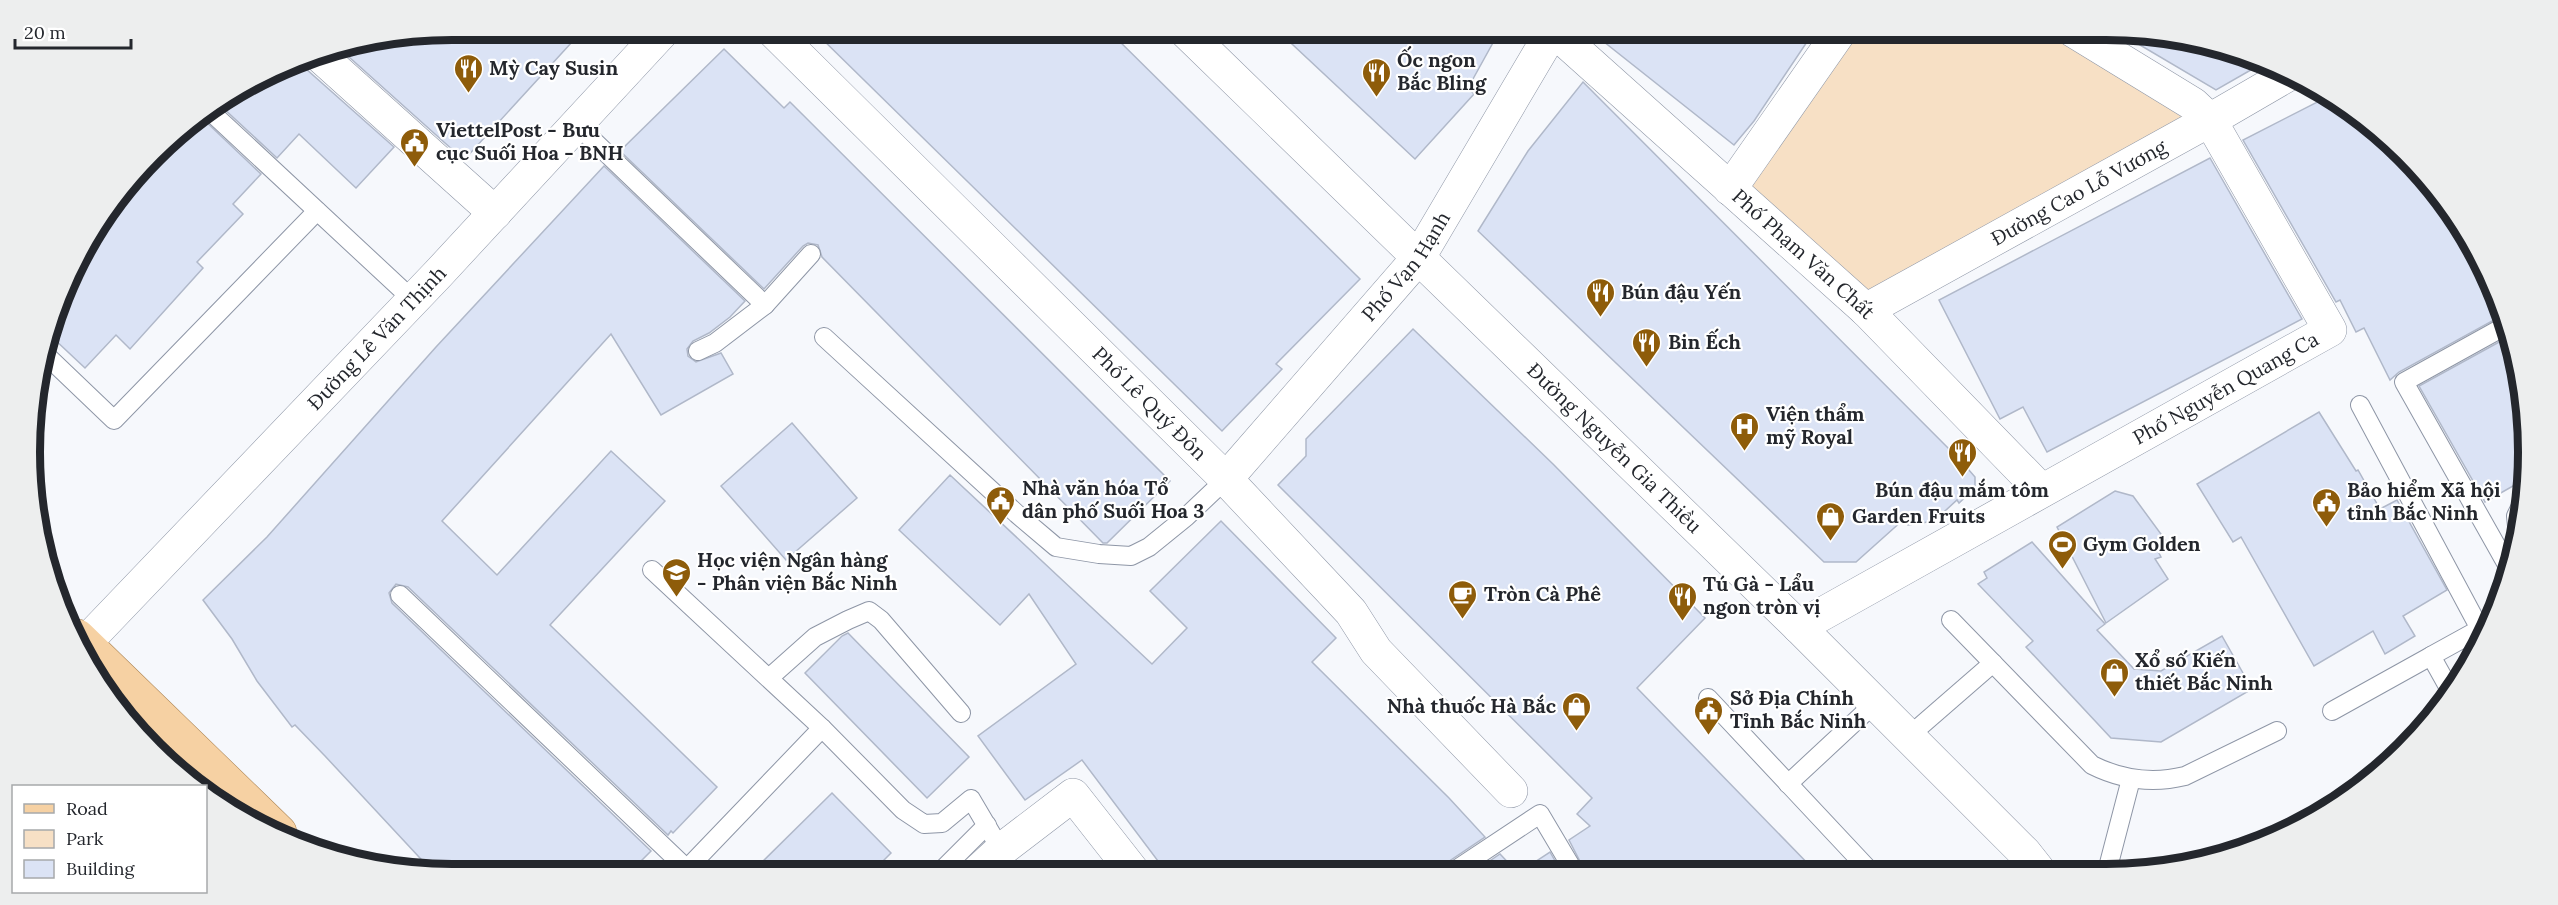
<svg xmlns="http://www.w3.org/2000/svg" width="2558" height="905" viewBox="0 0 2558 905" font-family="Lora,serif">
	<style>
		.green { fill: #f7e0c5 }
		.building { fill: #dbe3f5; stroke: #b0b8c9; stroke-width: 1.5 }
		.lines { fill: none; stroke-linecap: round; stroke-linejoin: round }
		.service-casing { stroke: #8e96a6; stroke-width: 20 }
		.minor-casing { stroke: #8e96a6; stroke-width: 34 }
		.tertiary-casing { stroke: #8e96a6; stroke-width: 34 }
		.primary-casing { stroke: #a98252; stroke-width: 34 }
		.service { stroke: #fff; stroke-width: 18 }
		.minor { stroke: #fff; stroke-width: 33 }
		.tertiary { stroke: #fff; stroke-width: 33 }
		.primary { stroke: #f6d1a3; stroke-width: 33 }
		.labels { text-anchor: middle; stroke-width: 4.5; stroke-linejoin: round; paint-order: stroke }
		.poi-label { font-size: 20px; font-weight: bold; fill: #24272d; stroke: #fff; text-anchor: start }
		.street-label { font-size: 20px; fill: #24272d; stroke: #fff }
		.rim { fill: none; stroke: #24272d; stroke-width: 8 }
	</style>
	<rect width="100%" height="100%" fill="#f6f8fc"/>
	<!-- green -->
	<path class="green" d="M 1848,30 L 2051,30 L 2187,113 L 2187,123 L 1875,292 L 1862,292 L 1747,187 Z"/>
	<!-- building -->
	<g class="building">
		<path d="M 453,30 L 583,30 L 464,160 L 339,48 L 370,38 Z"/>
		<path d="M 813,30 L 1108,30 L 1360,279 L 1276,364 L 1282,369 L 1222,431 Z"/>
		<path d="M 1277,30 L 1500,30 L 1468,88 L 1474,94 L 1415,159 Z"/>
		<path d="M 1589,30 L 1815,30 L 1754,121 L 1734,145 Z"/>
		<path d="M 2118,32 L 2215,44 L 2263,63 L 2216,90 Z"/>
		<path d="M 724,49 L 784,108 L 790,102 L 1170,481 L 1107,543 L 1103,543 L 822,257 L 818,245 L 808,243 L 803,246 L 764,289 L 620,151 Z"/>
		<path d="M 300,59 L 305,68 L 394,147 L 356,188 L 299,134 L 277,158 L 221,106 L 291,62 Z"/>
		<path d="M 1583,82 L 1962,462 L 1975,477 L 1975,488 L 1959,503 L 1957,500 L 1934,521 L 1908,525 L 1903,520 L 1856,562 L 1824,562 L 1478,231 L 1528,151 Z"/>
		<path d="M 2329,96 L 2362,117 L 2423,174 L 2471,241 L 2505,314 L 2399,372 L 2390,380 L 2364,328 L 2356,332 L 2340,300 L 2336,302 L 2243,140 Z"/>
		<path d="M 202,118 L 261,174 L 233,204 L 243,214 L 197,262 L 203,268 L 130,349 L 116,335 L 85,368 L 52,337 L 74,265 L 103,218 L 193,123 Z"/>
		<path d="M 2210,158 L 2302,319 L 2047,452 L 2023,407 L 2000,419 L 1939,300 Z"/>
		<path d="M 604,166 L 745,301 L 730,317 L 709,333 L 693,341 L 687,349 L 688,356 L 696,362 L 721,353 L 733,374 L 661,415 L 611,334 L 442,521 L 497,575 L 611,451 L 665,501 L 550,625 L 717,787 L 673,833 L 671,831 L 668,835 L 408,587 L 396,584 L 389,593 L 392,603 L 651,851 L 627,875 L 453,875 L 433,872 L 325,756 L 295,725 L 292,727 L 257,681 L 232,639 L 203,600 L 267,537 L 436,347 Z"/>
		<path d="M 1413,329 L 1553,464 L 1705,618 L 1637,688 L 1816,872 L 1586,873 L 1569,840 L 1590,826 L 1577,814 L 1592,798 L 1278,485 L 1306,456 L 1306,439 Z"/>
		<path d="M 2510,336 L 2524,397 L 2527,478 L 2485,502 L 2419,386 Z"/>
		<path d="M 2319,412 L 2356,471 L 2358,470 L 2380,509 L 2397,500 L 2447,590 L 2403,616 L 2415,636 L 2385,654 L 2373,631 L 2314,666 L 2241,537 L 2233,542 L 2197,484 Z"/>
		<path d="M 792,423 L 857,498 L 786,560 L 721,486 Z"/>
		<path d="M 950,475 L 1152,664 L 1187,628 L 1150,591 L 1221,521 L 1336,638 L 1312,662 L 1449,798 L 1485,837 L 1445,864 L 1440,873 L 1167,873 L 1082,760 L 1025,800 L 978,736 L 1076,664 L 1029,594 L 1000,625 L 899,530 Z"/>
		<path d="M 2115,491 L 2133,496 L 2169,545 L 2158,551 L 2161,557 L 2155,559 L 2168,579 L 2106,623 L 2057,527 Z"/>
		<path d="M 2032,542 L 2105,624 L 2097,630 L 2134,669 L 2161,671 L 2222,636 L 2252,689 L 2161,742 L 2111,738 L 2026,647 L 2033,641 L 1978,584 L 1987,578 L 1984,572 Z"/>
		<path d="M 848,633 L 969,757 L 927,798 L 805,673 L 842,636 Z"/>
		<path d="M 832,793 L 891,853 L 870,874 L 750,874 Z"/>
		<path d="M 1550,852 L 1562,873 L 1472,873 L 1500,854 L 1518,873 Z"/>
	</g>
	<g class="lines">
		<defs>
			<g id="service">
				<path d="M 211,112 L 413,300"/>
				<path d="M 576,124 L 765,305 L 715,343 L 698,351"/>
				<path d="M 765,305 L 811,254"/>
				<path d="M 2507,325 L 2404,382 L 2510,570"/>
				<path d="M 824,337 L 1017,514 L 1056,547 L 1099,554 L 1131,556 L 1149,547 L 1186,517 L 1226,479"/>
				<path d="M 46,355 L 114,420 L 317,211"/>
				<path d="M 2360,405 L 2480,629 L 2431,656 L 2450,690"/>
				<path d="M 2518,536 L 2516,516 L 2523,502"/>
				<path d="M 652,570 L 822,728 L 903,810 L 924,824 L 942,823 L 971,799 L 1001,850"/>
				<path d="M 400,595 L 687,869"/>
				<path d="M 1951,620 L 2092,765 C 2122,780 2152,784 2185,776 L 2277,731"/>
				<path d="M 769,678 L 815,637 L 848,620 L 869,611 L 881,620 L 961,713"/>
				<path d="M 1708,698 L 1871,872"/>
				<path d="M 2332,711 L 2431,656"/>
				<path d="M 1909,736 L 1993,663"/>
				<path d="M 1788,784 L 1875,703"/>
				<path d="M 2107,871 L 2131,779"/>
				<path d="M 1451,873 L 1540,814 L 1575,873"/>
				<path d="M 938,874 L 987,825"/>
				<path d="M 681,875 L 822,728"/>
			</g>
			<g id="minor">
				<path id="s1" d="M 772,30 L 1226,479 L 1351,612 L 1376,651 L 1511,791"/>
				<path id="s2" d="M 1553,30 L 1866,310 L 2041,490"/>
				<path d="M 318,54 L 495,213"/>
				<path d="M 1730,189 L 1841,30"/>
				<path id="s3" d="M 1866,310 L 2210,120 L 2291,73"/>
				<path id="s4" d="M 1226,479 L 1419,257 L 1553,30"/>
				<path id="s5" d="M 1799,627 L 2330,330 L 2210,120 L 2193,104 L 2072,30"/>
				<path d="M 975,874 L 1001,850 L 1073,795 L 1135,874"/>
			</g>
			<g id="tertiary">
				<path id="s6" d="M 1184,30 L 1799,627 L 2025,853 L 2040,872"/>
				<path id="s7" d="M 85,643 L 438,274 L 664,30"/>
			</g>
			<path id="primary" d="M 78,636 L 280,832"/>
		</defs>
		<!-- service casing -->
		<use href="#service" class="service-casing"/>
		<!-- minor casing -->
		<use href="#minor" class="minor-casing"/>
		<!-- tertiary casing -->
		<use href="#tertiary" class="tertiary-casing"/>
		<!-- primary casing -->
		<use href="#primary" class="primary-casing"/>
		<!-- service -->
		<use href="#service" class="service"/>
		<!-- minor -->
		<use href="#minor" class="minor"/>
		<!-- tertiary -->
		<use href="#tertiary" class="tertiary"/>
		<!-- primary -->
		<use href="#primary" class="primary"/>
	</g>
	<!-- icons -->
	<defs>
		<symbol id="restaurant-pin" viewBox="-11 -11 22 30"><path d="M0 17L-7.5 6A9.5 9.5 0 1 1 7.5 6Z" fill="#8e5c0a" stroke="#fff"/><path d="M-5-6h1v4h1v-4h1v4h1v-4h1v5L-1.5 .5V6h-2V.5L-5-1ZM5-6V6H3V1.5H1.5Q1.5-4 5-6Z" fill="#fff"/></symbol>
		<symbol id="civic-pin" viewBox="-11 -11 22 30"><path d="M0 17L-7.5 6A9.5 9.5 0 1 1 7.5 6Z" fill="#8e5c0a" stroke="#fff"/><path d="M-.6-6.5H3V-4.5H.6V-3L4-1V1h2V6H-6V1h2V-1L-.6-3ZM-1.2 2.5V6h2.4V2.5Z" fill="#fff"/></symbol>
		<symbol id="hospital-pin" viewBox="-11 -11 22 30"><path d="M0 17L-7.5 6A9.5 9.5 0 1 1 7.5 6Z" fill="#8e5c0a" stroke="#fff"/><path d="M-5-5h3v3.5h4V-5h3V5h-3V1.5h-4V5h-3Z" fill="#fff"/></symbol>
		<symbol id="shop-pin" viewBox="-11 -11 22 30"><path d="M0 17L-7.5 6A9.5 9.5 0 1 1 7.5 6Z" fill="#8e5c0a" stroke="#fff"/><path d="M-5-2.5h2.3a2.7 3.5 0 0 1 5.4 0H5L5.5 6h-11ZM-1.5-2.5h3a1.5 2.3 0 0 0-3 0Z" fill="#fff"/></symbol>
		<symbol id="stadium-pin" viewBox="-11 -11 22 30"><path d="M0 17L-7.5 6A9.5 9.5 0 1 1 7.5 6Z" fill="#8e5c0a" stroke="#fff"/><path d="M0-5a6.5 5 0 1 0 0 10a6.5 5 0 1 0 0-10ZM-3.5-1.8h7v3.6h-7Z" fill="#fff"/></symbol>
		<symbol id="university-pin" viewBox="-11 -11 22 30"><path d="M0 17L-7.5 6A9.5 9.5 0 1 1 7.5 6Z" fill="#8e5c0a" stroke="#fff"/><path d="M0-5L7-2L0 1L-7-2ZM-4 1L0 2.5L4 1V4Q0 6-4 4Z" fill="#fff"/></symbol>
		<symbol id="cafe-pin" viewBox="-11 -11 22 30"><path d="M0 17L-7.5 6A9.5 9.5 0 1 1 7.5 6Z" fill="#8e5c0a" stroke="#fff"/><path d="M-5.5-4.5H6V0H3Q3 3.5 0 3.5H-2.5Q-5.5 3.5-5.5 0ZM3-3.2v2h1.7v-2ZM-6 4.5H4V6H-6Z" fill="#fff"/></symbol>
	</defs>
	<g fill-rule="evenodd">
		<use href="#restaurant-pin" x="452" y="52" width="33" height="45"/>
		<use href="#restaurant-pin" x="1360" y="56" width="33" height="45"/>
		<use href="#civic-pin" x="398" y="126" width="33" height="45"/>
		<use href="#restaurant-pin" x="1584" y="276" width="33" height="45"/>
		<use href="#restaurant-pin" x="1630" y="326" width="33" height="45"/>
		<use href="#hospital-pin" x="1728" y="410" width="33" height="45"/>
		<use href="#restaurant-pin" x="1946" y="436" width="33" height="45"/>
		<use href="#civic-pin" x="984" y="484" width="33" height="45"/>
		<use href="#civic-pin" x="2310" y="486" width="33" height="45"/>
		<use href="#shop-pin" x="1814" y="500" width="33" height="45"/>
		<use href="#stadium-pin" x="2046" y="528" width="33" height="45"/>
		<use href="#university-pin" x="660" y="556" width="33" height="45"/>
		<use href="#cafe-pin" x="1446" y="578" width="33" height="45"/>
		<use href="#restaurant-pin" x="1666" y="580" width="33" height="45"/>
		<use href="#shop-pin" x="2098" y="656" width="33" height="45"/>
		<use href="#shop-pin" x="1560" y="690" width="33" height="45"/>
		<use href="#civic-pin" x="1692" y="694" width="33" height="45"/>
	</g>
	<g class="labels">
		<!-- poi labels -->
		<g class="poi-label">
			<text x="1397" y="67">Ốc ngon<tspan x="1397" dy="23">Bắc Bling</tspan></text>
			<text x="489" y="75">Mỳ Cay Susin</text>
			<text x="436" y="137">ViettelPost - Bưu<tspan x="436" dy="23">cục Suối Hoa - BNH</tspan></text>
			<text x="1621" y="299">Bún đậu Yến</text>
			<text x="1668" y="349">Bin Ếch</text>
			<text x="1766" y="421">Viện thẩm<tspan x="1766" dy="23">mỹ Royal</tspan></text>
			<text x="1022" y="495">Nhà văn hóa Tổ<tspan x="1022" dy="23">dân phố Suối Hoa 3</tspan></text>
			<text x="1962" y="497" text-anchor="middle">Bún đậu mắm tôm</text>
			<text x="2347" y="497">Bảo hiểm Xã hội<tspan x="2347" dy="23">tỉnh Bắc Ninh</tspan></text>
			<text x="1852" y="523">Garden Fruits</text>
			<text x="2083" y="551">Gym Golden</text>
			<text x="697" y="567">Học viện Ngân hàng<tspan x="697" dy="23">- Phân viện Bắc Ninh</tspan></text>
			<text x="1703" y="591">Tú Gà - Lẩu<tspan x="1703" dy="23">ngon tròn vị</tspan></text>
			<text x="1484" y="601">Tròn Cà Phê</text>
			<text x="2135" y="667">Xổ số Kiến<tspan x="2135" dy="23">thiết Bắc Ninh</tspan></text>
			<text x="1730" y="705">Sở Địa Chính<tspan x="1730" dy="23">Tỉnh Bắc Ninh</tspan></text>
			<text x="1556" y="713" text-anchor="end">Nhà thuốc Hà Bắc</text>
		</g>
		<!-- street labels -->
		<g class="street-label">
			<text dy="7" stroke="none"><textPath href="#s3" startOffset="243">Đường Cao Lỗ Vương</textPath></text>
			<text dy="7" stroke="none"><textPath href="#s2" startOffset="336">Phố Phạm Văn Chất</textPath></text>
			<text dy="7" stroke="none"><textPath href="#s4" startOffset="279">Phố Vạn Hạnh</textPath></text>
			<text dy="7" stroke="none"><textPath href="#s7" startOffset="422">Đường Lê Văn Thịnh</textPath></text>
			<text dy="7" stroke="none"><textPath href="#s5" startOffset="489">Phố Nguyễn Quang Ca</textPath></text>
			<text dy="7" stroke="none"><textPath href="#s1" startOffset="531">Phố Lê Quý Đôn</textPath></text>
			<text dy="7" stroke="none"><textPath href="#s6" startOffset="600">Đường Nguyễn Gia Thiều</textPath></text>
		</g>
	</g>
	<!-- crop -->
	<path d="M0 0H2558V905H0ZM452 40H2106A412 412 0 0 1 2518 452V452A412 412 0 0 1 2106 864H452A412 412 0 0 1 40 452V452A412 412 0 0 1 452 40Z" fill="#edeeee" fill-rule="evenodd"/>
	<path class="rim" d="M452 40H2106A412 412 0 0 1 2518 452V452A412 412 0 0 1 2106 864H452A412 412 0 0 1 40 452V452A412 412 0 0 1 452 40Z"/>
	<!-- legend -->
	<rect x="12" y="785" width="195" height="108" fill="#ffffff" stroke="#a7a9ab" stroke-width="1.5"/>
	<rect x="24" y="804" width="30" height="9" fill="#f6d1a3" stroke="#a7a9ab" stroke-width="1.5"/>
	<text x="66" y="815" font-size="18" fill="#24272d">Road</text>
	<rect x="24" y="830" width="30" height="18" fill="#f7e0c5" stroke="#a7a9ab" stroke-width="1.5"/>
	<text x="66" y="845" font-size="18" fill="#24272d">Park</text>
	<rect x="24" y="860" width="30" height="18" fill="#dbe3f5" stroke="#a7a9ab" stroke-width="1.5"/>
	<text x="66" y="875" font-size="18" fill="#24272d">Building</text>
	<!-- scale -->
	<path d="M15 39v9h116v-9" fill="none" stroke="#24272d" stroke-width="3"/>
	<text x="24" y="39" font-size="18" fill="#24272d" stroke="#ffffff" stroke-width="4.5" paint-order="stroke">20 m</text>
</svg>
